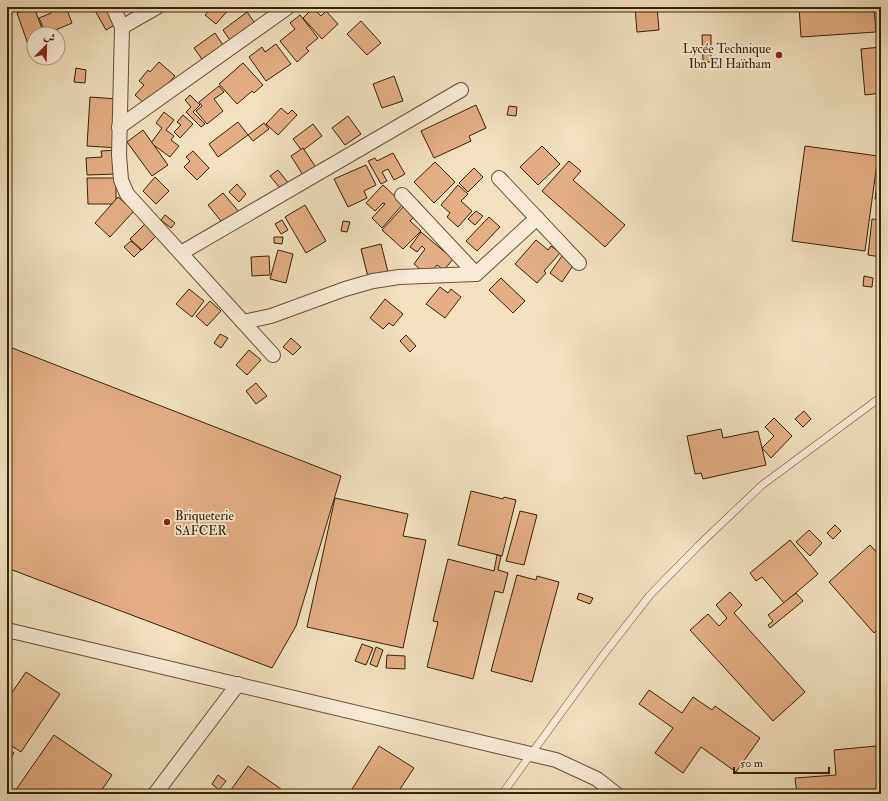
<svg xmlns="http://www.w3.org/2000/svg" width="888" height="801" viewBox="0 0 888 801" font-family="'IM FELL Double Pica',Amiri,serif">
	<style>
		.building { fill: #e3ae85; stroke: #392105 }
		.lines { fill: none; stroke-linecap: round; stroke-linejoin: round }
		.lane-casing { stroke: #675133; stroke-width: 8 }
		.street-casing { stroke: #675133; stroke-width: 16 }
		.lane { stroke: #f7ebd5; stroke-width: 7 }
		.street { stroke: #f7ebd5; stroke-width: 14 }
		.poi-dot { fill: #8f2418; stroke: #f7ebd5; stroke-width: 1.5 }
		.labels { text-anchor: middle; stroke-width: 3.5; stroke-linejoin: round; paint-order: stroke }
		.poi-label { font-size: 13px; fill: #392105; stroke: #f7ebd5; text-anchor: end }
	</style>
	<rect width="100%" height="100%" fill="#f2e0be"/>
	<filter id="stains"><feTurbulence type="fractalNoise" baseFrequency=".005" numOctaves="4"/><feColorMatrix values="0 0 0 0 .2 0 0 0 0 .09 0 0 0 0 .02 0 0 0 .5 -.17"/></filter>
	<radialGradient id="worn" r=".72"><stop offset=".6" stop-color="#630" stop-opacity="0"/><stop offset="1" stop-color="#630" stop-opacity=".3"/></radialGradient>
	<!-- building -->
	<g class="building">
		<path d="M 34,7 L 44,34 L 34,34 L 34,45 L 29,47 L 17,13 Z"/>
		<path d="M 49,7 L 66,7 L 72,23 L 46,34 L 39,18 L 51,13 Z"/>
		<path d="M 93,7 L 109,7 L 118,23 L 106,30 Z"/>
		<path d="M 129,7 L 150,7 L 136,17 Z"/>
		<path d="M 212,7 L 229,7 L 230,8 L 216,24 L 205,15 Z"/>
		<path d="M 419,7 L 436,7 L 420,11 Z"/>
		<path d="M 635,7 L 657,7 L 659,30 L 637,32 Z"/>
		<path d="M 799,7 L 874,7 L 876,32 L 801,37 Z"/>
		<path d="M 313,8 L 321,16 L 326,11 L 338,24 L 322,39 L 303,18 Z"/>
		<path d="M 247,12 L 259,29 L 234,46 L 223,30 Z"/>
		<path d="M 300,15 L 318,38 L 306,48 L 309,51 L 297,62 L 280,41 L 295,29 L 290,23 Z"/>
		<path d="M 361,21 L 381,43 L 367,55 L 347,34 Z"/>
		<path d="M 215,33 L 225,48 L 204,62 L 194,48 Z"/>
		<path d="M 702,35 L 711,35 L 711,62 L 703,62 Z"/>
		<path d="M 276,44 L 291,64 L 266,81 L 249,57 L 262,47 L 265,52 Z"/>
		<path d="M 881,47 L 881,93 L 865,95 L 861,49 Z"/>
		<path d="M 159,62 L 175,76 L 147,106 L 135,95 L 144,85 L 139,81 L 148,70 L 150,72 Z"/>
		<path d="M 243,63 L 263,85 L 254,93 L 252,91 L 237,104 L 219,84 Z"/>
		<path d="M 76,68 L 86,70 L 85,83 L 74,82 Z"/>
		<path d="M 394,76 L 403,101 L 382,108 L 373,84 Z"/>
		<path d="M 219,86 L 224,92 L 214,99 L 223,111 L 207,124 L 196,111 L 202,106 L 199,102 Z"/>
		<path d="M 190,95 L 200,105 L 193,112 L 205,124 L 201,127 L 186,112 L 191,107 L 185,100 Z"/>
		<path d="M 90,97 L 117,99 L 119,148 L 87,146 Z"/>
		<path d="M 476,105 L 486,128 L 469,136 L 471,141 L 434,158 L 421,131 Z"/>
		<path d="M 509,106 L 517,107 L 516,116 L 507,115 Z"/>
		<path d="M 281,108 L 288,114 L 292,110 L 297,115 L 278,135 L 266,124 Z"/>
		<path d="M 164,112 L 174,120 L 166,130 L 174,136 L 171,140 L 179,146 L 170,157 L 151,143 L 162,128 L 156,123 Z"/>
		<path d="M 183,115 L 193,124 L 180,138 L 174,132 L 181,125 L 177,122 Z"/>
		<path d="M 348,116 L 361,134 L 345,145 L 332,128 Z"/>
		<path d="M 238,122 L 248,135 L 218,157 L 209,144 Z"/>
		<path d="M 264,123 L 269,129 L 253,141 L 248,135 Z"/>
		<path d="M 313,124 L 322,136 L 302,151 L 293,139 Z"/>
		<path d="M 143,130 L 168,165 L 152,176 L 127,142 Z"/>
		<path d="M 542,146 L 560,164 L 538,185 L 520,167 Z"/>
		<path d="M 805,146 L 878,156 L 865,251 L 792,241 Z"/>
		<path d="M 303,148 L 319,172 L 306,180 L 291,156 Z"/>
		<path d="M 117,150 L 117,174 L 87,175 L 86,158 L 102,157 L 101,151 Z"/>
		<path d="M 193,151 L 209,168 L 197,180 L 184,167 L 190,161 L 186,157 Z"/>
		<path d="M 393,153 L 405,174 L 394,180 L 388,169 L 382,172 L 387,181 L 381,184 L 368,161 L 375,158 L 377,161 Z"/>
		<path d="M 569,161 L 581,171 L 573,180 L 625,225 L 605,247 L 542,191 Z"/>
		<path d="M 435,162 L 455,182 L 434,203 L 414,182 Z"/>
		<path d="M 880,163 L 881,163 L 881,200 L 875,199 Z"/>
		<path d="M 366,165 L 376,185 L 364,191 L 367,198 L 348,207 L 334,179 Z"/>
		<path d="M 474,168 L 483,177 L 468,192 L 459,183 Z"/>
		<path d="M 278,170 L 293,189 L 280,188 L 270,176 Z"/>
		<path d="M 155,177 L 169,191 L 156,204 L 143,191 Z"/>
		<path d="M 87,178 L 116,178 L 116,204 L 88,204 Z"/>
		<path d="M 237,184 L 246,194 L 239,202 L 229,192 Z"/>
		<path d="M 383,185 L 403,204 L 382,228 L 372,218 L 385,204 L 383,203 L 375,211 L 366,203 Z"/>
		<path d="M 458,185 L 468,194 L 461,201 L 472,211 L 458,227 L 447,217 L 450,213 L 441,205 Z"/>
		<path d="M 223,193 L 240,213 L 225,226 L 208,205 Z"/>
		<path d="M 118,197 L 134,211 L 110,237 L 95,223 Z"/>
		<path d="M 305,205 L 326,241 L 306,253 L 285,217 Z"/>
		<path d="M 404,206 L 415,216 L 410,221 L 421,231 L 403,249 L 382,230 Z"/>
		<path d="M 476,211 L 483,216 L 475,225 L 468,219 Z"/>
		<path d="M 165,215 L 175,223 L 171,228 L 161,220 Z"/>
		<path d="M 489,217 L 500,227 L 477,251 L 466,241 Z"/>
		<path d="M 872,219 L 881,220 L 881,257 L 868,255 Z"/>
		<path d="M 282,220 L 288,230 L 281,234 L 275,224 Z"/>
		<path d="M 343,221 L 350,222 L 347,232 L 341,231 Z"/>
		<path d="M 146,223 L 158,234 L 142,250 L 130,239 Z"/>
		<path d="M 421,232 L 453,259 L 444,270 L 437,265 L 428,276 L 414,264 L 425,249 L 422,246 L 417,252 L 410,247 Z"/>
		<path d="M 274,237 L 283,237 L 282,244 L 274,243 Z"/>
		<path d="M 536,240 L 548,250 L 551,246 L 560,253 L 544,271 L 546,273 L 537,283 L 515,264 Z"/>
		<path d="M 131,241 L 141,250 L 134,257 L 124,247 Z"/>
		<path d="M 381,244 L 389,276 L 369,281 L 361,249 Z"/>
		<path d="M 278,250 L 293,254 L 286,283 L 270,279 Z"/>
		<path d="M 269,256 L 270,275 L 252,276 L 251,257 Z"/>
		<path d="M 562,256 L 574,264 L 562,282 L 550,273 Z"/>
		<path d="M 864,276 L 873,278 L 872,287 L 863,286 Z"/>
		<path d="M 501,278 L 525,301 L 513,313 L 489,290 Z"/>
		<path d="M 440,287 L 448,293 L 451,289 L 461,297 L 445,318 L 426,304 Z"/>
		<path d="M 189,289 L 204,301 L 192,317 L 176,304 Z"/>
		<path d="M 385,299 L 403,314 L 393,326 L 389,323 L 383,329 L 370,318 Z"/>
		<path d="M 210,301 L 221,311 L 207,326 L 196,316 Z"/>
		<path d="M 220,334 L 228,338 L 221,348 L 214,343 Z"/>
		<path d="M 406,335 L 416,346 L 410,352 L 400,341 Z"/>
		<path d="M 291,338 L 301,347 L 293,355 L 283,347 Z"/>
		<path d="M 7,346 L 341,476 L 296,626 L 272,668 L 7,568 Z"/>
		<path d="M 249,350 L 261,360 L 247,375 L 236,365 Z"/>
		<path d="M 256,383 L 267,396 L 256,404 L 246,391 Z"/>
		<path d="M 804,411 L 811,419 L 803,427 L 795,419 Z"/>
		<path d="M 774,418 L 792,436 L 771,458 L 762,448 L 774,436 L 765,427 Z"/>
		<path d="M 721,429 L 723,438 L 758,431 L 766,465 L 703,479 L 701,473 L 695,474 L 687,436 Z"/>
		<path d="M 471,491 L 503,499 L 504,497 L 516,500 L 502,556 L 458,545 Z"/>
		<path d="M 335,498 L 408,514 L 403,536 L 426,540 L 403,648 L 307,627 Z"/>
		<path d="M 520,511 L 537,515 L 524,565 L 506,561 Z"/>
		<path d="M 835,525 L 841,531 L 833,539 L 827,533 Z"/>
		<path d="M 809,530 L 822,543 L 810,556 L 796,542 Z"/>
		<path d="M 790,540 L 818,574 L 784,603 L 762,577 L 756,581 L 750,573 Z"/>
		<path d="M 870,545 L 881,557 L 881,627 L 874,633 L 829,582 Z"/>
		<path d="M 497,555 L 501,556 L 498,570 L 508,573 L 503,593 L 495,591 L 473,679 L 427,667 L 438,622 L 433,621 L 448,559 L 494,571 Z"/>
		<path d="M 517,575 L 536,580 L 537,576 L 559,582 L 532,682 L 491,671 Z"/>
		<path d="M 730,592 L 742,605 L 734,613 L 805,692 L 773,721 L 690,630 L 708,614 L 719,626 L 727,618 L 716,605 Z"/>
		<path d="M 579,593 L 593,598 L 590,604 L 577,599 Z"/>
		<path d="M 796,593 L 803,601 L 770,628 L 768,625 L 773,621 L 768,615 Z"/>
		<path d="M 362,644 L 373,648 L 366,665 L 355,661 Z"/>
		<path d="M 376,647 L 383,650 L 377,667 L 370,664 Z"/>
		<path d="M 387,655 L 405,656 L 405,669 L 386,668 Z"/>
		<path d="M 26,672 L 60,694 L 21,752 L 7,743 L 7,700 Z"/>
		<path d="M 649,690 L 682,713 L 693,697 L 712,710 L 715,706 L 760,738 L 736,772 L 701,747 L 683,773 L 655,753 L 673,728 L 639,704 Z"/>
		<path d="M 54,735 L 112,775 L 99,794 L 13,794 Z"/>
		<path d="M 379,746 L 414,768 L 398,792 L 396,791 L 395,794 L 349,794 Z"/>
		<path d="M 876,746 L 880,794 L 797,794 L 795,778 L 836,775 L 834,750 Z"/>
		<path d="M 7,748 L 14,753 L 7,763 Z"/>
		<path d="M 248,766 L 281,789 L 278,794 L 228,794 Z"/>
		<path d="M 218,775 L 226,781 L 219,790 L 212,784 Z"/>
	</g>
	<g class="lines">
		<defs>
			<path id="lane" d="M 502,794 L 601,658 L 650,595 L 699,545 L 762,485 L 881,397"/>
			<g id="street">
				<path d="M 113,7 L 122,27 L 119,155 L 121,180 L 127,194 L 273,355"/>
				<path d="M 122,27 L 157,7"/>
				<path d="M 119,127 L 288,7"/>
				<path d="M 499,178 L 579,263"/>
				<path d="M 402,195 L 476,274"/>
				<path d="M 181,253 L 461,90"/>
				<path d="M 243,322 L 271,316 L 345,289 L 373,281 L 399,277 L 476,274 L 537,218"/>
				<path d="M 7,630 L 556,760 L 597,779 L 616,794"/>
				<path d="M 155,794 L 238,684"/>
			</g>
		</defs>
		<!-- lane casing -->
		<use href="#lane" class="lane-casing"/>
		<!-- street casing -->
		<use href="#street" class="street-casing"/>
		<!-- lane -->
		<use href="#lane" class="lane"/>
		<!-- street -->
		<use href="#street" class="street"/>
	</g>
	<!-- markers -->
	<g class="poi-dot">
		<circle cx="779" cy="55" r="4"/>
		<circle cx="167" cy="522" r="4"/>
	</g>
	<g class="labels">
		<!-- poi labels -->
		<g class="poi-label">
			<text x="771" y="53">Lycée Technique<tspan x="771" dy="15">Ibn El Haïtham</tspan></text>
			<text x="175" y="520" text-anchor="start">Briqueterie<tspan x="175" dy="15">SAFCER</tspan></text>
		</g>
	</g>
	<!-- margin -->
	<rect width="888" height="801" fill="none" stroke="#f2e0be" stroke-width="24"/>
	<rect x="8" y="8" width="872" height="785" fill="none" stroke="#392105" stroke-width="2"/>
	<rect x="12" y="12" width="864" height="777" fill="none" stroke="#392105"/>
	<!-- north arrow -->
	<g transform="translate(46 46) rotate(23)"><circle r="19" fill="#f7ebd5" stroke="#ab9a82"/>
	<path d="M0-3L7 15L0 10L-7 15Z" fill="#8f2418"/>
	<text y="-6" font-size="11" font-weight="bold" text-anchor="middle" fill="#392105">ش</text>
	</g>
	<!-- scale -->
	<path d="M734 767v6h95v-6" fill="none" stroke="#392105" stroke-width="2"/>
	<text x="740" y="767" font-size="12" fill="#392105" stroke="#f7ebd5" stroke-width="3" paint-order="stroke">50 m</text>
	<rect width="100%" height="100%" filter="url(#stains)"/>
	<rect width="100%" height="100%" fill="url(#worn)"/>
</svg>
